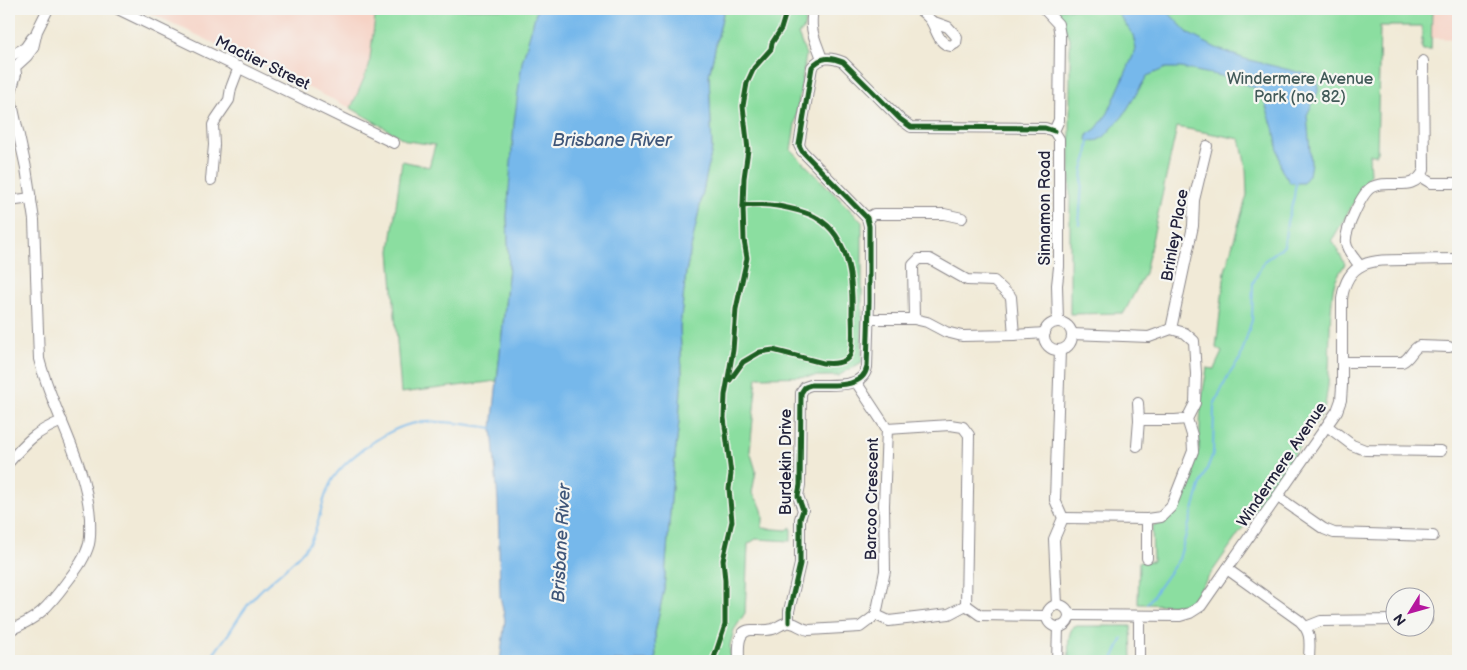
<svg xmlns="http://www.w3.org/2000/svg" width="1467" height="670" viewBox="0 0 1467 670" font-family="'Balsamiq Sans',sans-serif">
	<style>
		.built { fill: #f6d2c4 }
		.green { fill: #8bdea0; stroke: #56806e }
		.water { fill: #76b8eb; stroke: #4c6d93 }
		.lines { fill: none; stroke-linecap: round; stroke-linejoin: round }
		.stream { stroke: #76b8eb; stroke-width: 2 }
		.minor-casing { stroke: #8a8689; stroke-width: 12 }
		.minor { stroke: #fff; stroke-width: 10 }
		.cycleway-casing { stroke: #f6f6f2; stroke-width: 8 }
		.cycleway { stroke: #1b5e20; stroke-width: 5 }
		.labels { text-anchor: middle; stroke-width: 4.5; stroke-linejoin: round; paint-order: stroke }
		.street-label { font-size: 16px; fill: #22223b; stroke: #f6f6f2 }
		.park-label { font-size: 16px; fill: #425a59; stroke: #f6f6f2 }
		.water-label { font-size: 18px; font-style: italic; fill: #3f5679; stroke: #f6f6f2 }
	</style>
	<rect width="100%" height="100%" fill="#f6f6f2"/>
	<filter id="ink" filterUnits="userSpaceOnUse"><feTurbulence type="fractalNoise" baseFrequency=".02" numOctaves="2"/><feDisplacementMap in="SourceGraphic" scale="10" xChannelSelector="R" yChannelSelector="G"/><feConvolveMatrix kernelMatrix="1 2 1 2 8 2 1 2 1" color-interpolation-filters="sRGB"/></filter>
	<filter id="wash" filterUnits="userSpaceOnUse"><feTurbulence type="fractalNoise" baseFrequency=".0096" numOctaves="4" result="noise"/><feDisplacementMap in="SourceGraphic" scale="20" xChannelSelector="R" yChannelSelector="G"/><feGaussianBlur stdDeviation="1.12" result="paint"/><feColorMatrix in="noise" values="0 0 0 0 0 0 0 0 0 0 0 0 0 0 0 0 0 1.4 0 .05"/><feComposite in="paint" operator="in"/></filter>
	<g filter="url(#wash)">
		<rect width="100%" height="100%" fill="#f1ead7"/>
		<!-- built -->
		<g class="built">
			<path d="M 142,9 L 376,9 L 369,67 L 351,108 Z"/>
			<path d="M 1432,9 L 1458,9 L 1458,39 L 1431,38 Z"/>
		</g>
		<!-- green -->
		<g class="green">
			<path d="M 376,9 L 537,9 L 507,216 L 509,267 L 497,381 L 401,393 L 390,251 L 402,161 L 429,167 L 435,145 L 407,141 L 351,108 L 369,67 Z"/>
			<path d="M 724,9 L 808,9 L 803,31 L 798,34 L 806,55 L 791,150 L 862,222 L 862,362 L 838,376 L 757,377 L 750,451 L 756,471 L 752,493 C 762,506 765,512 762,528 L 787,530 L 791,527 L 791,541 L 756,539 L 748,544 L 745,613 L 734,630 L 730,645 L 730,661 L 656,661 L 655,633 L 664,589 L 673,474 L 679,422 L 682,373 L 680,327 L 686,272 L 712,149 L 709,75 Z"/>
			<path d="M 1052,9 L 1432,9 L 1431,50 L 1422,50 L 1422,26 L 1380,26 L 1377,154 L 1369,154 L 1370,175 L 1332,240 L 1345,264 C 1342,269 1338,275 1335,281 C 1332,290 1332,302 1331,312 C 1328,346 1332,380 1323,413 L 1196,595 L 1187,603 L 1181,605 L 1138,604 L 1139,562 L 1153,561 L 1152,526 L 1162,523 L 1175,509 L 1199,450 L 1201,402 L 1207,368 L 1214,369 L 1222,352 L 1216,348 L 1225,271 L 1247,195 L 1246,167 L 1240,139 L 1177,127 L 1145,273 L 1124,313 L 1070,314 L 1070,38 L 1059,17 Z"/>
			<path d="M 1074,626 L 1131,626 L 1132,661 L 1069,661 C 1069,650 1066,635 1074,626 Z"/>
		</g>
		<!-- water -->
		<g class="water">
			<path d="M 537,9 L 724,9 L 709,75 L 712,149 L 686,272 L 680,327 L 682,373 L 679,422 L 673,474 L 664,589 L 655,633 L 656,661 L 500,661 L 505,620 L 500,596 L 498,501 L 492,428 L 509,267 L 507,216 L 514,123 L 522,62 Z"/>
			<path d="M 1115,9 L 1165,9 L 1189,34 L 1216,48 L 1245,59 L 1310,75 L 1318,83 L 1318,92 L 1307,115 L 1311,163 L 1309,175 L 1303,183 L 1290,183 L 1281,169 L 1275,134 L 1261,91 L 1231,78 L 1181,68 L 1166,68 L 1147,76 L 1123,116 L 1104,137 L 1094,142 L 1087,140 L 1088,134 L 1096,129 L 1108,113 L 1136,49 L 1133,35 Z"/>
		</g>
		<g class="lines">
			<!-- stream -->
			<g class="stream">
				<path d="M 1079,225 L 1083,169 L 1087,157 L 1089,139"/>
				<path d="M 1147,604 L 1179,559 L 1200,486 L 1213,454 L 1214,405 L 1228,376 L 1240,359 L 1252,320 L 1253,283 L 1264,261 L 1284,246 L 1287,222 L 1294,197 L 1296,181"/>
				<path d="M 209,661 C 215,651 222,643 229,633 C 238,619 246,605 258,593 C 273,577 294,564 307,546 C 320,529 320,502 331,482 C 344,459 389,427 416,423 C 441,419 468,425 492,428"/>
				<path d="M 1112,661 L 1123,638"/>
			</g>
		</g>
	</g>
	<g filter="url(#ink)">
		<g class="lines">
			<defs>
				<g id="minor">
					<path d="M 118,9 L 394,143"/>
					<path d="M 813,9 C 809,31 815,38 822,59"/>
					<path d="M 919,9 C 923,13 928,16 931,21 C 937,30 938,44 951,46 L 956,43 L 957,37 L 948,27 L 931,21"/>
					<path d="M 1044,9 L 1058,24 L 1060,36 L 1059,120 L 1054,131 L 1059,139 L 1059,267 L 1057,285 L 1058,322"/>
					<path d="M 12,55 L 25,48 L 32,38"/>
					<path d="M 9,90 L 26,168 L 34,220 L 39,359 C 53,413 86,461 90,518 C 90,526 91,535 89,544 C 85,559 75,571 66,583 C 49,606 37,620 9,630"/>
					<path d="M 10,95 L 16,74 L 15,67 L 27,56 L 33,48 L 37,31 L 48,9"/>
					<path d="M 1421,177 L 1431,183 L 1458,183"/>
					<path d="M 211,180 L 214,145 L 213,125 L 216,119 L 229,100 L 231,88 L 239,67"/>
					<path d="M 9,201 L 31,198"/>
					<path d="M 867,218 L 874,214 L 944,214 L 962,218"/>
					<path d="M 1360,266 C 1355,259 1347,251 1346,243 C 1344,232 1362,192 1372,187 C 1389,178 1414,194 1424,170 L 1423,61"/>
					<path d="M 869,319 L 914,319 L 927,322 L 946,332 L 962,336 L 1014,335 L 1045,333"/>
					<path d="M 914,319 L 913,265 L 919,259 L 930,259 L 967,280 L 994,281 L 1011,297 L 1014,335"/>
					<circle cx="1058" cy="336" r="14"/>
					<path d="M 1171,329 L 1193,226 L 1194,200 L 1207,146"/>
					<path d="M 1342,362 L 1402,362 C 1410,359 1411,350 1419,346 L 1449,347"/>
					<path d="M 856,382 L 887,429"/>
					<path d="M 1139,420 L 1175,420 L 1187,419"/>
					<path d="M 1327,426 L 1352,445 L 1365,450 L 1441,451"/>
					<path d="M 1137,446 L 1139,420 L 1138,403"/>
					<path d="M 9,462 C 27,441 35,432 62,421"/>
					<path d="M 1278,497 L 1324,529 L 1334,533 L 1433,536"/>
					<path d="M 1063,518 L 1147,519 L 1161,517 L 1171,507 L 1193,451 L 1192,435 L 1187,419 L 1195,403 L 1196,374 L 1194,341 L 1185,333 L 1171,329 L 1149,337 L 1072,334"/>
					<path d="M 1147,519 L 1147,558"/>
					<path d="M 1227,569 L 1300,621 C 1313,634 1309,644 1309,661"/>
					<circle cx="1058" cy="616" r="11"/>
					<path d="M 1057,605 L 1054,539 L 1063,518 L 1055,500 L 1060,350"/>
					<path d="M 876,615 L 885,571 L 884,505 L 887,429 L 950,425 L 963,427 L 969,435 L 966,605"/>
					<path d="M 1069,615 L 1180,616 L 1190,613 L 1201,606 L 1337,411 L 1341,400 L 1342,386 L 1342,299 C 1347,259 1374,260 1407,260 C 1424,259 1441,259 1458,259"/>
					<path d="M 1139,616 L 1139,661"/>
					<path d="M 1424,620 L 1427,620"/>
					<path d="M 789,622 L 789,611 L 800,564 L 800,519 L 803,510 L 798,496 L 800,485 L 801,393 L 805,387 L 811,385 C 829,384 863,390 867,367 L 869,302 L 869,226 L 867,218 L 802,151 L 799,145 L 812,67 C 821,56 831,57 843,62 L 900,119 L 911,127 L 1045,128 L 1054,131"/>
					<path d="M 1306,627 L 1321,621 L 1394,620"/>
					<path d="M 739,661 C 739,649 736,629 753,630 C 759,630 766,631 773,629 C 779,627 784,621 791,623 C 798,624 801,629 809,630 L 860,627 L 876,615 L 889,621 L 949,614 L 966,605 L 980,615 L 1047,616"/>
					<path d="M 1057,661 L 1058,627"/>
				</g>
			</defs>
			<!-- minor casing -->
			<use href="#minor" class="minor-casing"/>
			<!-- minor -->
			<use href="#minor" class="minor"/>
			<defs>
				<g id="cycleway">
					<path d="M 730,380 L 743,362 L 760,352 L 773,350 L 823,363 C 831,364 846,364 850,355 C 854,348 852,321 852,313 C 853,279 849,236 817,218 C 811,214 803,212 796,210 C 777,205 762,203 743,206"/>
					<path d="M 789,622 L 789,611 L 800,564 L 800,519 L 803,510 L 798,496 L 800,485 L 801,393 L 805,387 L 811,385 C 829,384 863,390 867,367 L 869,302 L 869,226 L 867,218 L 802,151 L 799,145 L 812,67 C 821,56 831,57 843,62 L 900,119 L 911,127 L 1045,128 L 1054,131"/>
					<path d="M 713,661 L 725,625 L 725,580 L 723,560 L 732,521 L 729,489 L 731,474 L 724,418 L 725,395 L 733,350 L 736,309 L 747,258 L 744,240 L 743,206 L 744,178 L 748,150 L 743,106 L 747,83 L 754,68 L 771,49 L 772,43 L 781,29 L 787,9"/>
				</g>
			</defs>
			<!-- cycleway casing -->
			<use href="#cycleway" class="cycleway-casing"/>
			<!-- cycleway -->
			<use href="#cycleway" class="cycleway"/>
		</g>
	</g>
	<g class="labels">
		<!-- street labels -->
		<g class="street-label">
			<text transform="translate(263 62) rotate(26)" y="6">Mactier Street</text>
			<text transform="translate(1044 208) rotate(-90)" y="6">Sinnamon Road</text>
			<text transform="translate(1174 235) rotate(-80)" y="6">Brinley Place</text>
			<text transform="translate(785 462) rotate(-90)" y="6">Burdekin Drive</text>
			<text transform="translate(1281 464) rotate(-56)" y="6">Windermere Avenue</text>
			<text transform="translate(871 499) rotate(-89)" y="6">Barcoo Crescent</text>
		</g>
		<!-- park labels -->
		<g class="park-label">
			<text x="1300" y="84">Windermere Avenue<tspan x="1300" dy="18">Park (no. 82)</tspan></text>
		</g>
		<!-- water labels -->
		<g class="water-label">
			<text x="612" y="146">Brisbane River</text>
			<text transform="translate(561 543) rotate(-87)" y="6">Brisbane River</text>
		</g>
	</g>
	<!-- margin -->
	<rect width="1467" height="670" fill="none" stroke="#f6f6f2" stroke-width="30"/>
	<!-- north arrow -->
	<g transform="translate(1410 612) rotate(233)"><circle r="24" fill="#f6f6f2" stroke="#a1a1a9"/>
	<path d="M0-4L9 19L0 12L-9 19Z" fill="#b5179e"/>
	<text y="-8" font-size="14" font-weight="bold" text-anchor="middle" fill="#22223b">N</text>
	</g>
</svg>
